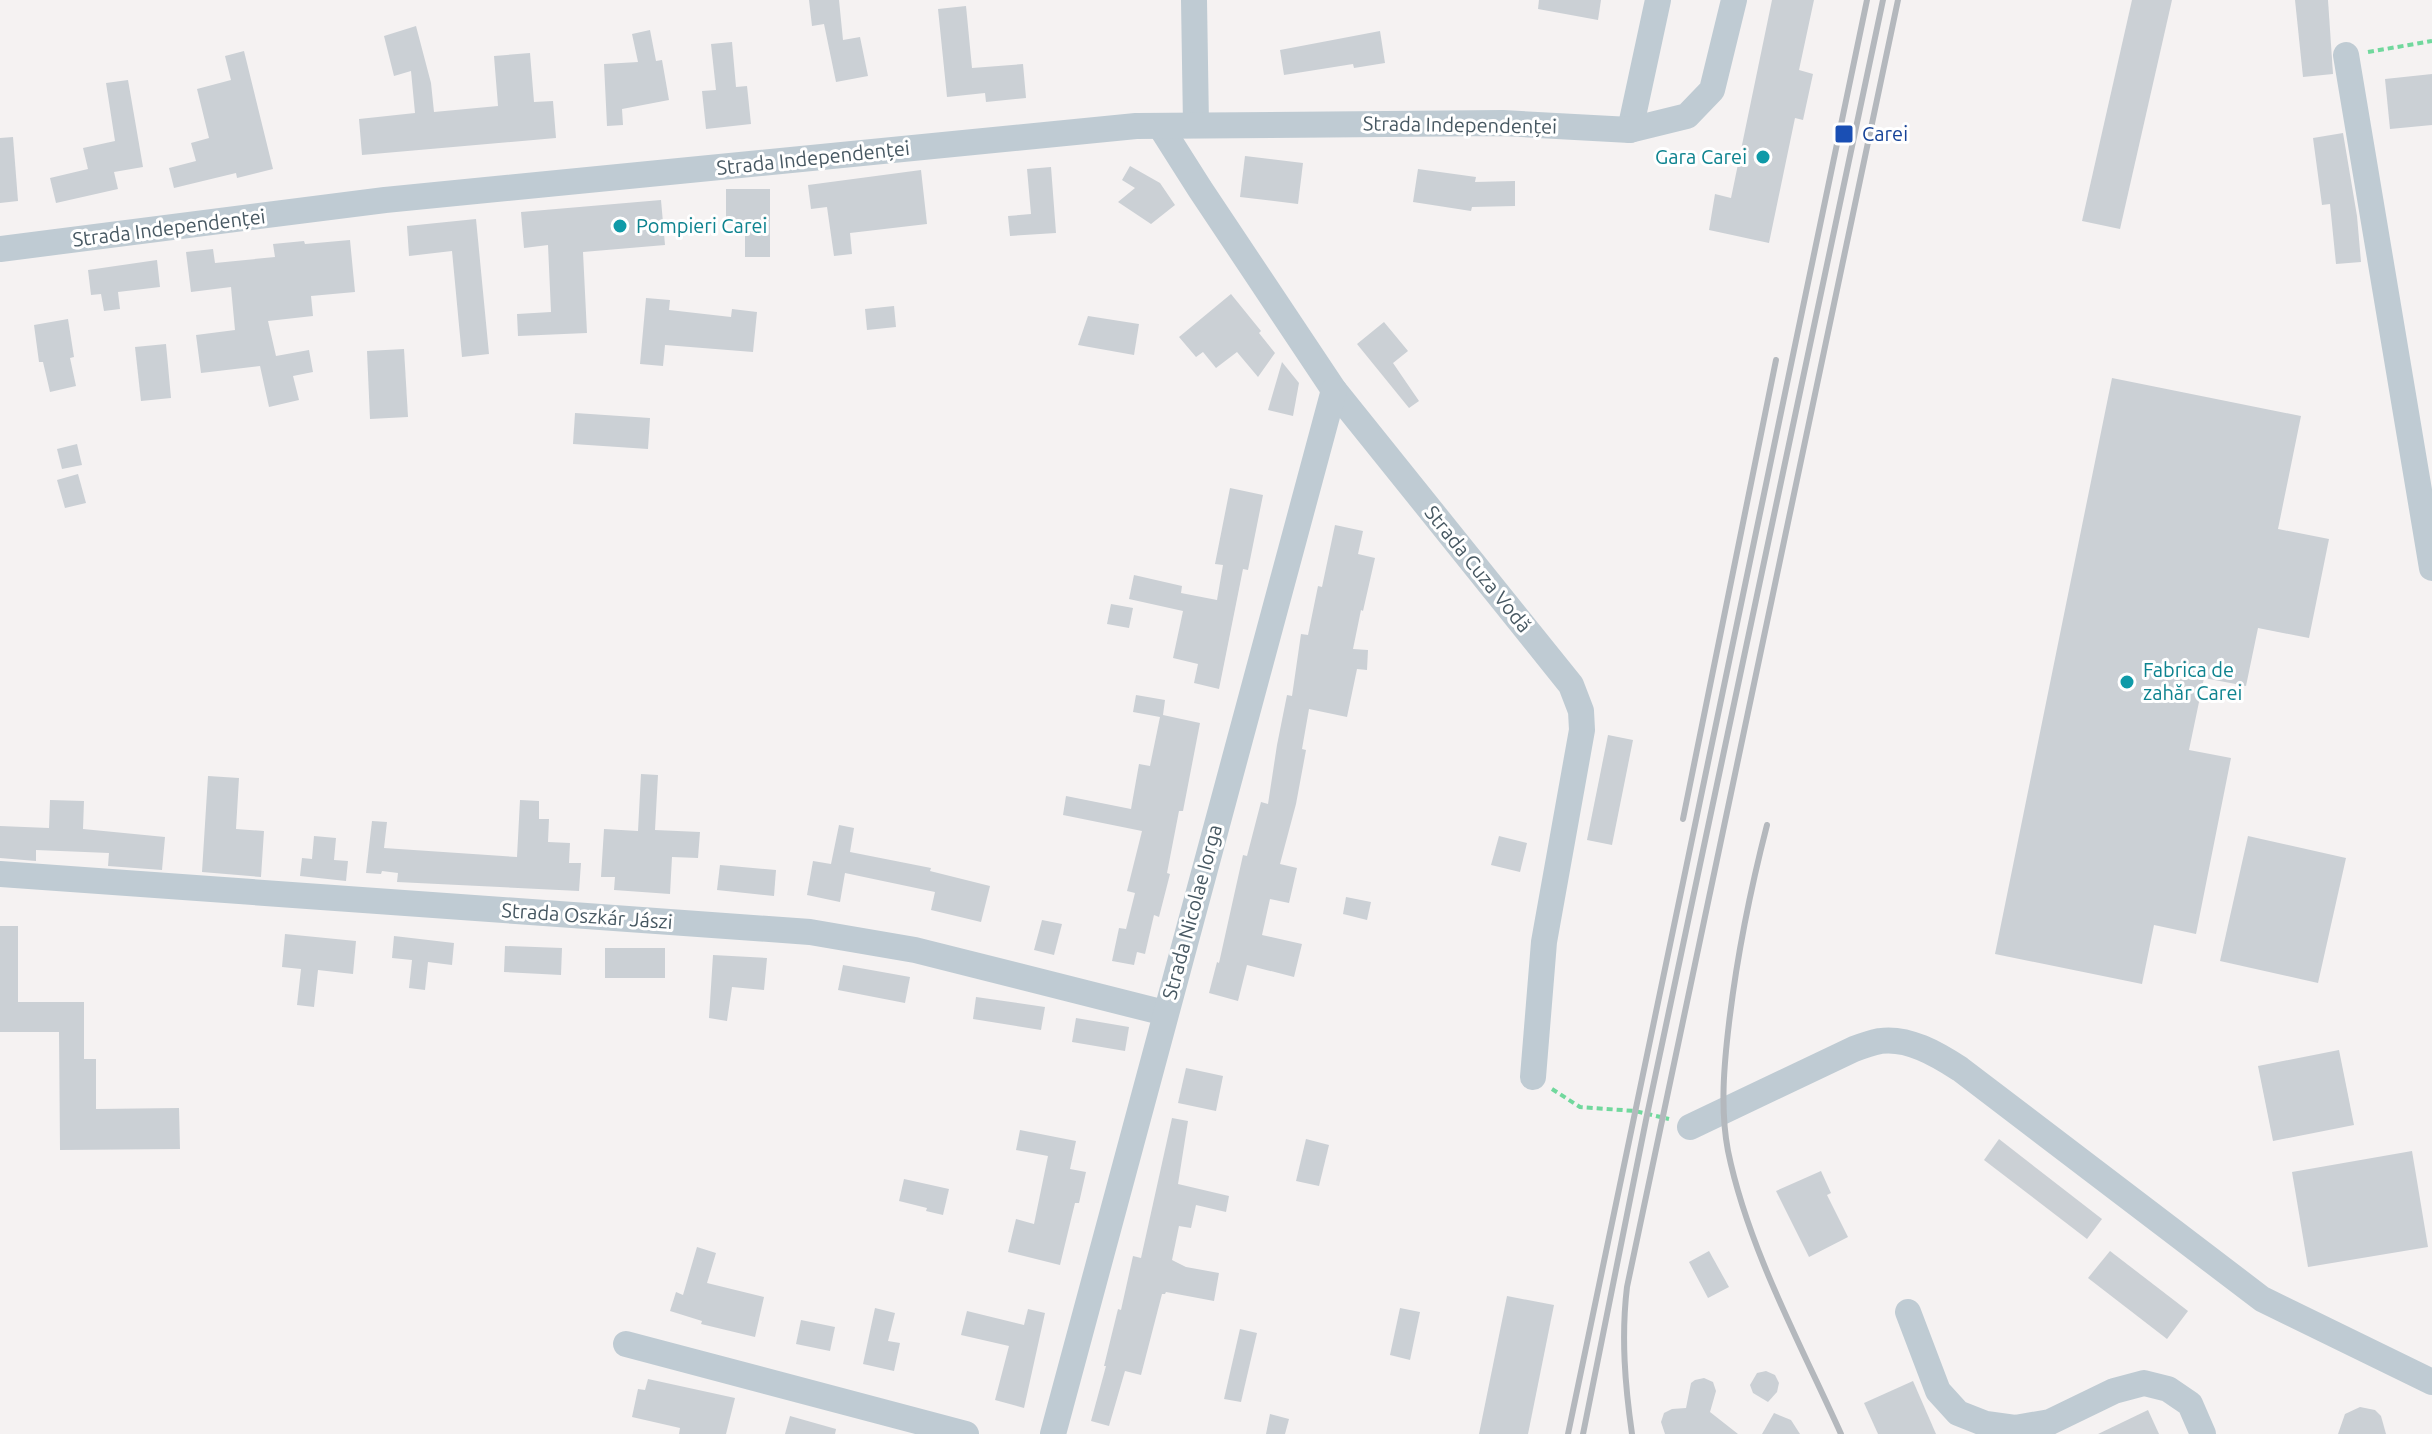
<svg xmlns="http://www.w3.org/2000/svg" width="2432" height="1434" viewBox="0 0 2432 1434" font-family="Ubuntu,sans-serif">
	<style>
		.building { fill: #cbd0d5 }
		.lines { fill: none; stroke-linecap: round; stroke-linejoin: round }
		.path { stroke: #71d89d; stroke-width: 4; stroke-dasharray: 6 4; stroke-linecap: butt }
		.minor { stroke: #bfcbd3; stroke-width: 26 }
		.rail { stroke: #b4b8bd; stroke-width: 6 }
		.transit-dot { fill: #1a4fb4; stroke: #fff; stroke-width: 3 }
		.culture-dot { fill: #0f9aa8; stroke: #fff; stroke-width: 3 }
		.labels { text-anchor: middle; stroke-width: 6; stroke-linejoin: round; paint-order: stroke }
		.street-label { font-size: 20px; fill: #475862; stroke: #fff }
		.transit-label { font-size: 20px; fill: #164399; stroke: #fff; text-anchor: start }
		.culture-label { font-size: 20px; fill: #0d838f; stroke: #fff; text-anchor: start }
	</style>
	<rect width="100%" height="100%" fill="#f5f2f2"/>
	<!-- building -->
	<g class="building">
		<path d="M 809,0 L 839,0 L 843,40 L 860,37 L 868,76 L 836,82 L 824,24 L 812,26 Z"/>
		<path d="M 1539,0 L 1601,0 L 1598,20 L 1538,9 Z"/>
		<path d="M 1772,0 L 1814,0 L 1799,70 L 1813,74 L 1803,120 L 1795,118 L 1769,243 L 1709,230 L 1715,194 L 1731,198 Z"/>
		<path d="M 2132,0 L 2172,0 L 2120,229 L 2082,221 Z"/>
		<path d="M 2295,0 L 2328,0 L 2333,74 L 2303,77 Z"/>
		<path d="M 966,6 L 972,68 L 1023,64 L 1026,98 L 986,102 L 985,93 L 947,97 L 938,9 Z"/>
		<path d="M 416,26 L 431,83 L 434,112 L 498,106 L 494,56 L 530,53 L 534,102 L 553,101 L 556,138 L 362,155 L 359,119 L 415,113 L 411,71 L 394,76 L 384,36 Z"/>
		<path d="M 650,30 L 656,61 L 662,60 L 669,100 L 622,109 L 623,125 L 607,126 L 604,64 L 638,62 L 632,34 Z"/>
		<path d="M 1380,31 L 1385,63 L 1354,68 L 1353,64 L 1284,75 L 1280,50 Z"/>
		<path d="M 732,42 L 736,87 L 747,86 L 751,124 L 706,129 L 702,91 L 716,90 L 711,44 Z"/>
		<path d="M 244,51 L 273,169 L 237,178 L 236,173 L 174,188 L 169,168 L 196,161 L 191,143 L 209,138 L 197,89 L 231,80 L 225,56 Z"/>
		<path d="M 2432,74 L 2432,125 L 2390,129 L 2385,79 Z"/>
		<path d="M 128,80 L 143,167 L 114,172 L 118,189 L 56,203 L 50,178 L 88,169 L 83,148 L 115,141 L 106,83 Z"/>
		<path d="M 2343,133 L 2357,216 L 2361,262 L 2336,264 L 2330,204 L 2322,205 L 2313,138 Z"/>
		<path d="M 13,137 L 18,201 L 0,203 L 0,138 Z"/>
		<path d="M 1245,156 L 1303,163 L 1298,204 L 1240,197 Z"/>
		<path d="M 1130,166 L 1160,183 L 1175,205 L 1151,224 L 1118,202 L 1135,188 L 1122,180 Z"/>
		<path d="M 1051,167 L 1056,233 L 1010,236 L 1008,216 L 1031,214 L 1027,169 Z"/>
		<path d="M 1418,169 L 1476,177 L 1475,182 L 1515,181 L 1515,206 L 1472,207 L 1471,211 L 1413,202 Z"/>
		<path d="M 921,170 L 927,224 L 850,233 L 852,254 L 834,256 L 827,207 L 811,209 L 808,185 Z"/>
		<path d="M 726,189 L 770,189 L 770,257 L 745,257 L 745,222 L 726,222 Z"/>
		<path d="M 661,200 L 665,245 L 583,252 L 587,333 L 518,336 L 517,314 L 551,312 L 548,245 L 524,248 L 521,212 Z"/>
		<path d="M 476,219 L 489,354 L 462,357 L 452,251 L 409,256 L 407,226 Z"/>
		<path d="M 350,240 L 355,292 L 311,296 L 313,316 L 268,321 L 276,356 L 309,350 L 313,372 L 293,376 L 299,400 L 269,407 L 260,366 L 201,373 L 196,335 L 235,330 L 231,287 L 191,292 L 186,252 L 213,249 L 215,263 L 275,257 L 273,244 L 304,241 L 305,244 Z"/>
		<path d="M 157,260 L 160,287 L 118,292 L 120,309 L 104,311 L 101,294 L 91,295 L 88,270 Z"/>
		<path d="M 1231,294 L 1261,331 L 1259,333 L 1275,353 L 1258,377 L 1237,352 L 1216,368 L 1203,352 L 1196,357 L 1179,337 Z"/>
		<path d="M 646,298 L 670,300 L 669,310 L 731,317 L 732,309 L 757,312 L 753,352 L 665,345 L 663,366 L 640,364 Z"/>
		<path d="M 894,306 L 896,327 L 867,330 L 865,309 Z"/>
		<path d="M 1088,316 L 1139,324 L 1134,355 L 1078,345 Z"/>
		<path d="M 68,319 L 74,357 L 70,358 L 76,386 L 50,392 L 43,362 L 39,362 L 34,325 Z"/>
		<path d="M 1384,322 L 1408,351 L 1393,363 L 1419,401 L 1409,408 L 1357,344 Z"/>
		<path d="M 166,344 L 171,398 L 141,401 L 135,347 Z"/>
		<path d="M 404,349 L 408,417 L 370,419 L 367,351 Z"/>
		<path d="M 1282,362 L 1299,383 L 1293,416 L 1268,410 Z"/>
		<path d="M 2112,378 L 2301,416 L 2278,529 L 2329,539 L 2309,638 L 2258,628 L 2246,686 L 2204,678 L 2189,750 L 2231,758 L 2196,934 L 2154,925 L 2142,984 L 1995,954 Z"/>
		<path d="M 575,413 L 650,418 L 648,449 L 573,444 Z"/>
		<path d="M 77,444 L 82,465 L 62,469 L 57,449 Z"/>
		<path d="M 78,474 L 86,503 L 65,508 L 57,480 Z"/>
		<path d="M 1230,488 L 1263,495 L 1248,570 L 1243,569 L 1219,689 L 1194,683 L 1198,664 L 1173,658 L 1183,611 L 1129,599 L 1134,575 L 1182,586 L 1181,593 L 1217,600 L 1223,565 L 1215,564 Z"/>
		<path d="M 1335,525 L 1363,531 L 1358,554 L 1375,558 L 1363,611 L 1361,610 L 1353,649 L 1368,650 L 1367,670 L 1357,669 L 1347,717 L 1309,709 L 1302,749 L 1306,750 L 1296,804 L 1280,864 L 1297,868 L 1289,903 L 1270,899 L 1262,935 L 1302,944 L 1294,977 L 1247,965 L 1238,1001 L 1209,993 L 1217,962 L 1219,963 L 1243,855 L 1247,856 L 1261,802 L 1268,804 L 1277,745 L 1287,695 L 1292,696 L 1301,634 L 1308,635 L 1318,586 L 1322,587 Z"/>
		<path d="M 1111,604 L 1133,608 L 1129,628 L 1107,624 Z"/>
		<path d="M 1136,695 L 1165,700 L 1163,715 L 1200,723 L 1183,811 L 1179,811 L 1167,873 L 1170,874 L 1159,917 L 1154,915 L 1145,954 L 1137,952 L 1134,965 L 1112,961 L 1119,928 L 1126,929 L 1135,893 L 1127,891 L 1142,831 L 1063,815 L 1066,796 L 1131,809 L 1139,764 L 1150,766 L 1160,717 L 1133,712 Z"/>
		<path d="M 1608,735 L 1633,740 L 1612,845 L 1587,840 Z"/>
		<path d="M 641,774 L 658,775 L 655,830 L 700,832 L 698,858 L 672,857 L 670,894 L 614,890 L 615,877 L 601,877 L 604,829 L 638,831 Z"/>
		<path d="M 208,776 L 239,778 L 236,829 L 264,831 L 261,877 L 202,872 Z"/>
		<path d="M 50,800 L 84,801 L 83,829 L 165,837 L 162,870 L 108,866 L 109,853 L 36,850 L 36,861 L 0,858 L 0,826 L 49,828 Z"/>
		<path d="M 520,800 L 539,801 L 539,819 L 549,819 L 548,842 L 570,843 L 569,863 L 581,863 L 579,891 L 397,882 L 398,873 L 382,871 L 381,874 L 366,873 L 372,821 L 387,822 L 384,848 L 517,857 Z"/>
		<path d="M 839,825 L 854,828 L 850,852 L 931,868 L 930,871 L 990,886 L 981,922 L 931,910 L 935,892 L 845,873 L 840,902 L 807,895 L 813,861 L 831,864 Z"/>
		<path d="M 314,836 L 336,838 L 334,860 L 348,861 L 346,881 L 300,876 L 302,858 L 312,859 Z"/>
		<path d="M 1499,836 L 1527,843 L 1520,872 L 1491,865 Z"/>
		<path d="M 2248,836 L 2346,858 L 2318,983 L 2220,961 Z"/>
		<path d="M 720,865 L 776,870 L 774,896 L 717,890 Z"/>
		<path d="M 1346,897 L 1371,902 L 1367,920 L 1343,914 Z"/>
		<path d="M 1042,920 L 1062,924 L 1054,955 L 1034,950 Z"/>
		<path d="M 0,926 L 18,926 L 18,1002 L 84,1002 L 84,1059 L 96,1059 L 96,1109 L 179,1108 L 180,1149 L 60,1150 L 59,1032 L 0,1032 Z"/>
		<path d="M 285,934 L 356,941 L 353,974 L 318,970 L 314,1007 L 297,1005 L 301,969 L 282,967 Z"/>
		<path d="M 394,936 L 454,943 L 452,965 L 428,962 L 425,990 L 409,988 L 412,960 L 392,958 Z"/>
		<path d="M 505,946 L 562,948 L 561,975 L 504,972 Z"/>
		<rect x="605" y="948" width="60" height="30"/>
		<path d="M 713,955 L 767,958 L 764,990 L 732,987 L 727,1021 L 709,1018 Z"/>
		<path d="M 843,965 L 910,977 L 905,1003 L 838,990 Z"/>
		<path d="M 976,997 L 1045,1007 L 1041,1030 L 973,1019 Z"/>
		<path d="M 1076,1018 L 1129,1027 L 1125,1051 L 1072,1042 Z"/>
		<path d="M 2339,1050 L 2354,1125 L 2273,1141 L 2258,1066 Z"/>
		<path d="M 1186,1068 L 1223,1076 L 1216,1111 L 1178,1103 Z"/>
		<path d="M 1172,1118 L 1188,1121 L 1178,1184 L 1229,1196 L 1226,1212 L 1196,1205 L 1191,1228 L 1179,1226 L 1172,1260 L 1186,1267 L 1219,1273 L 1214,1301 L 1166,1292 L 1165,1294 L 1162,1294 L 1141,1375 L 1125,1371 L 1109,1426 L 1091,1421 L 1106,1366 L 1104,1366 L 1118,1309 L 1121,1310 L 1133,1256 L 1141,1258 Z"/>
		<path d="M 1020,1130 L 1076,1141 L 1070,1169 L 1086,1172 L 1079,1203 L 1075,1203 L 1060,1265 L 1008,1252 L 1016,1219 L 1034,1224 L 1048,1156 L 1016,1150 Z"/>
		<path d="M 1306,1139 L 1329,1145 L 1319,1186 L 1296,1181 Z"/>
		<path d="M 1999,1139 L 2102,1219 L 2087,1239 L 1984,1160 Z"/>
		<path d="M 2412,1151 L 2428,1247 L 2308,1267 L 2292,1172 Z"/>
		<path d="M 1821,1171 L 1831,1193 L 1827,1195 L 1848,1237 L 1809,1257 L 1776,1191 Z"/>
		<path d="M 904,1179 L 949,1189 L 943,1215 L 926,1211 L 927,1208 L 899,1201 Z"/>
		<path d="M 697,1247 L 716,1253 L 707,1283 L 764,1297 L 755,1337 L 701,1324 L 702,1321 L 670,1311 L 676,1292 L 683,1295 Z"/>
		<path d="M 1709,1251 L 1729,1287 L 1708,1298 L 1689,1262 Z"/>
		<path d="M 2110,1251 L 2188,1311 L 2167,1339 L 2088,1278 Z"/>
		<path d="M 1507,1296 L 1554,1305 L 1528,1434 L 1479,1434 Z"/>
		<path d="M 875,1308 L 895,1313 L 888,1341 L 900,1343 L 894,1371 L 863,1364 Z"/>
		<path d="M 1400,1308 L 1420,1312 L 1410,1360 L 1390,1355 Z"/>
		<path d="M 1028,1309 L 1045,1313 L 1024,1408 L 995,1400 L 1009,1346 L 961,1335 L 967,1311 L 1024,1325 Z"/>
		<path d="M 801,1320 L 835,1327 L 830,1351 L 796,1344 Z"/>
		<path d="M 1240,1329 L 1257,1333 L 1241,1402 L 1224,1399 Z"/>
		<path d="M 1766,1371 L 1775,1375 L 1779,1383 L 1777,1392 L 1768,1402 L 1753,1393 L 1750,1385 L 1757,1373 Z"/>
		<path d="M 1704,1378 L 1713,1382 L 1716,1391 L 1710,1412 L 1738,1434 L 1665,1434 L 1661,1422 L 1664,1413 L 1672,1409 L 1686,1408 L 1691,1383 L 1695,1380 Z"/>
		<path d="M 648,1379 L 735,1398 L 726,1434 L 679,1434 L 680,1428 L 632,1417 L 638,1389 L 645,1390 Z"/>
		<path d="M 1913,1381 L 1936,1434 L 1878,1434 L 1864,1403 Z"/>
		<path d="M 2360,1407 L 2375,1410 L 2381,1416 L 2386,1434 L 2338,1434 L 2345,1414 Z"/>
		<path d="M 2148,1410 L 2159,1434 L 2098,1434 Z"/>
		<path d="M 1774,1413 L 1791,1420 L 1800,1434 L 1762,1434 Z"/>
		<path d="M 1270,1414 L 1289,1419 L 1285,1434 L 1266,1434 Z"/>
		<path d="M 790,1416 L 836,1429 L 835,1434 L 785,1434 Z"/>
	</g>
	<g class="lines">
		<!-- path -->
		<g class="path">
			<path d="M 2368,52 L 2432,41"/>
			<path d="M 1552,1089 L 1580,1107 L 1635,1111 L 1669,1119"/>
		</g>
		<!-- minor -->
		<g class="minor">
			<path d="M 1194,0 L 1196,125"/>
			<path d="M 2346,55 L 2432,568"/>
			<path d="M 1160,126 L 1200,189 L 1334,390 L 1571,685 L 1581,711 L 1582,730 L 1544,942 L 1533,1077"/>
			<path d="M 1630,130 L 1658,0"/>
			<path d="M 0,249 L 385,200 L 1136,126 L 1503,123 L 1630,130 L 1687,116 L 1712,90 L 1734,0"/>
			<path d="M 0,874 L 810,932 L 915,950 L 1165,1013"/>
			<path d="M 1690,1127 L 1854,1049 C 1862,1046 1871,1043 1880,1041 C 1908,1037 1937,1054 1960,1069 L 2262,1299 L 2432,1382"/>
			<path d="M 1908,1312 L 1938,1391 L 1958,1413 L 1986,1424 L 2015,1428 L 2050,1422 L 2114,1391 L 2144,1383 L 2168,1389 L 2190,1404 L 2203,1434"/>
			<path d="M 626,1344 L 966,1434"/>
			<path d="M 1053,1434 L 1334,390"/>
		</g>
		<!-- rail -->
		<g class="rail">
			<path d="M 1683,819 L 1776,360"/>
			<path d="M 1767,825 C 1750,891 1737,956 1729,1023 C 1724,1065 1720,1109 1728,1151 C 1748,1248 1800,1343 1841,1434"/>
			<path d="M 1568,1434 L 1867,0"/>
			<path d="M 1583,1434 L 1647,1115 L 1883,0"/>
			<path d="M 1632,1434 C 1625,1385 1621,1337 1627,1287 L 1898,0"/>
		</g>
	</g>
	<!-- markers -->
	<rect class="transit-dot" x="1834" y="124" width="20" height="20" rx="4"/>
	<g class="culture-dot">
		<circle cx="1763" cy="157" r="8"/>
		<circle cx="620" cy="226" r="8"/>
		<circle cx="2127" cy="682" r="8"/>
	</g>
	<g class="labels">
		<!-- street labels -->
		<g class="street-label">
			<text transform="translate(1460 125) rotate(1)" y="7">Strada Independenței</text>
			<text transform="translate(813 158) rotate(-6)" y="7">Strada Independenței</text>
			<text transform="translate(169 228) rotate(-7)" y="7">Strada Independenței</text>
			<text transform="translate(1478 569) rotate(51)" y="7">Strada Cuza Vodă</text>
			<text transform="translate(1192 912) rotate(-75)" y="7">Strada Nicolae Iorga</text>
			<text transform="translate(587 916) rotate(4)" y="7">Strada Oszkár Jászi</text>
		</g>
		<!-- transit labels -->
		<g class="transit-label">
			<text x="1862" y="141">Carei</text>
		</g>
		<!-- culture labels -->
		<g class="culture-label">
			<text x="1747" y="164" text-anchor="end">Gara Carei</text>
			<text x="636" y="233">Pompieri Carei</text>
			<text x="2143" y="677">Fabrica de<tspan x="2143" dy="23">zahăr Carei</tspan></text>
		</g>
	</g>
</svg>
